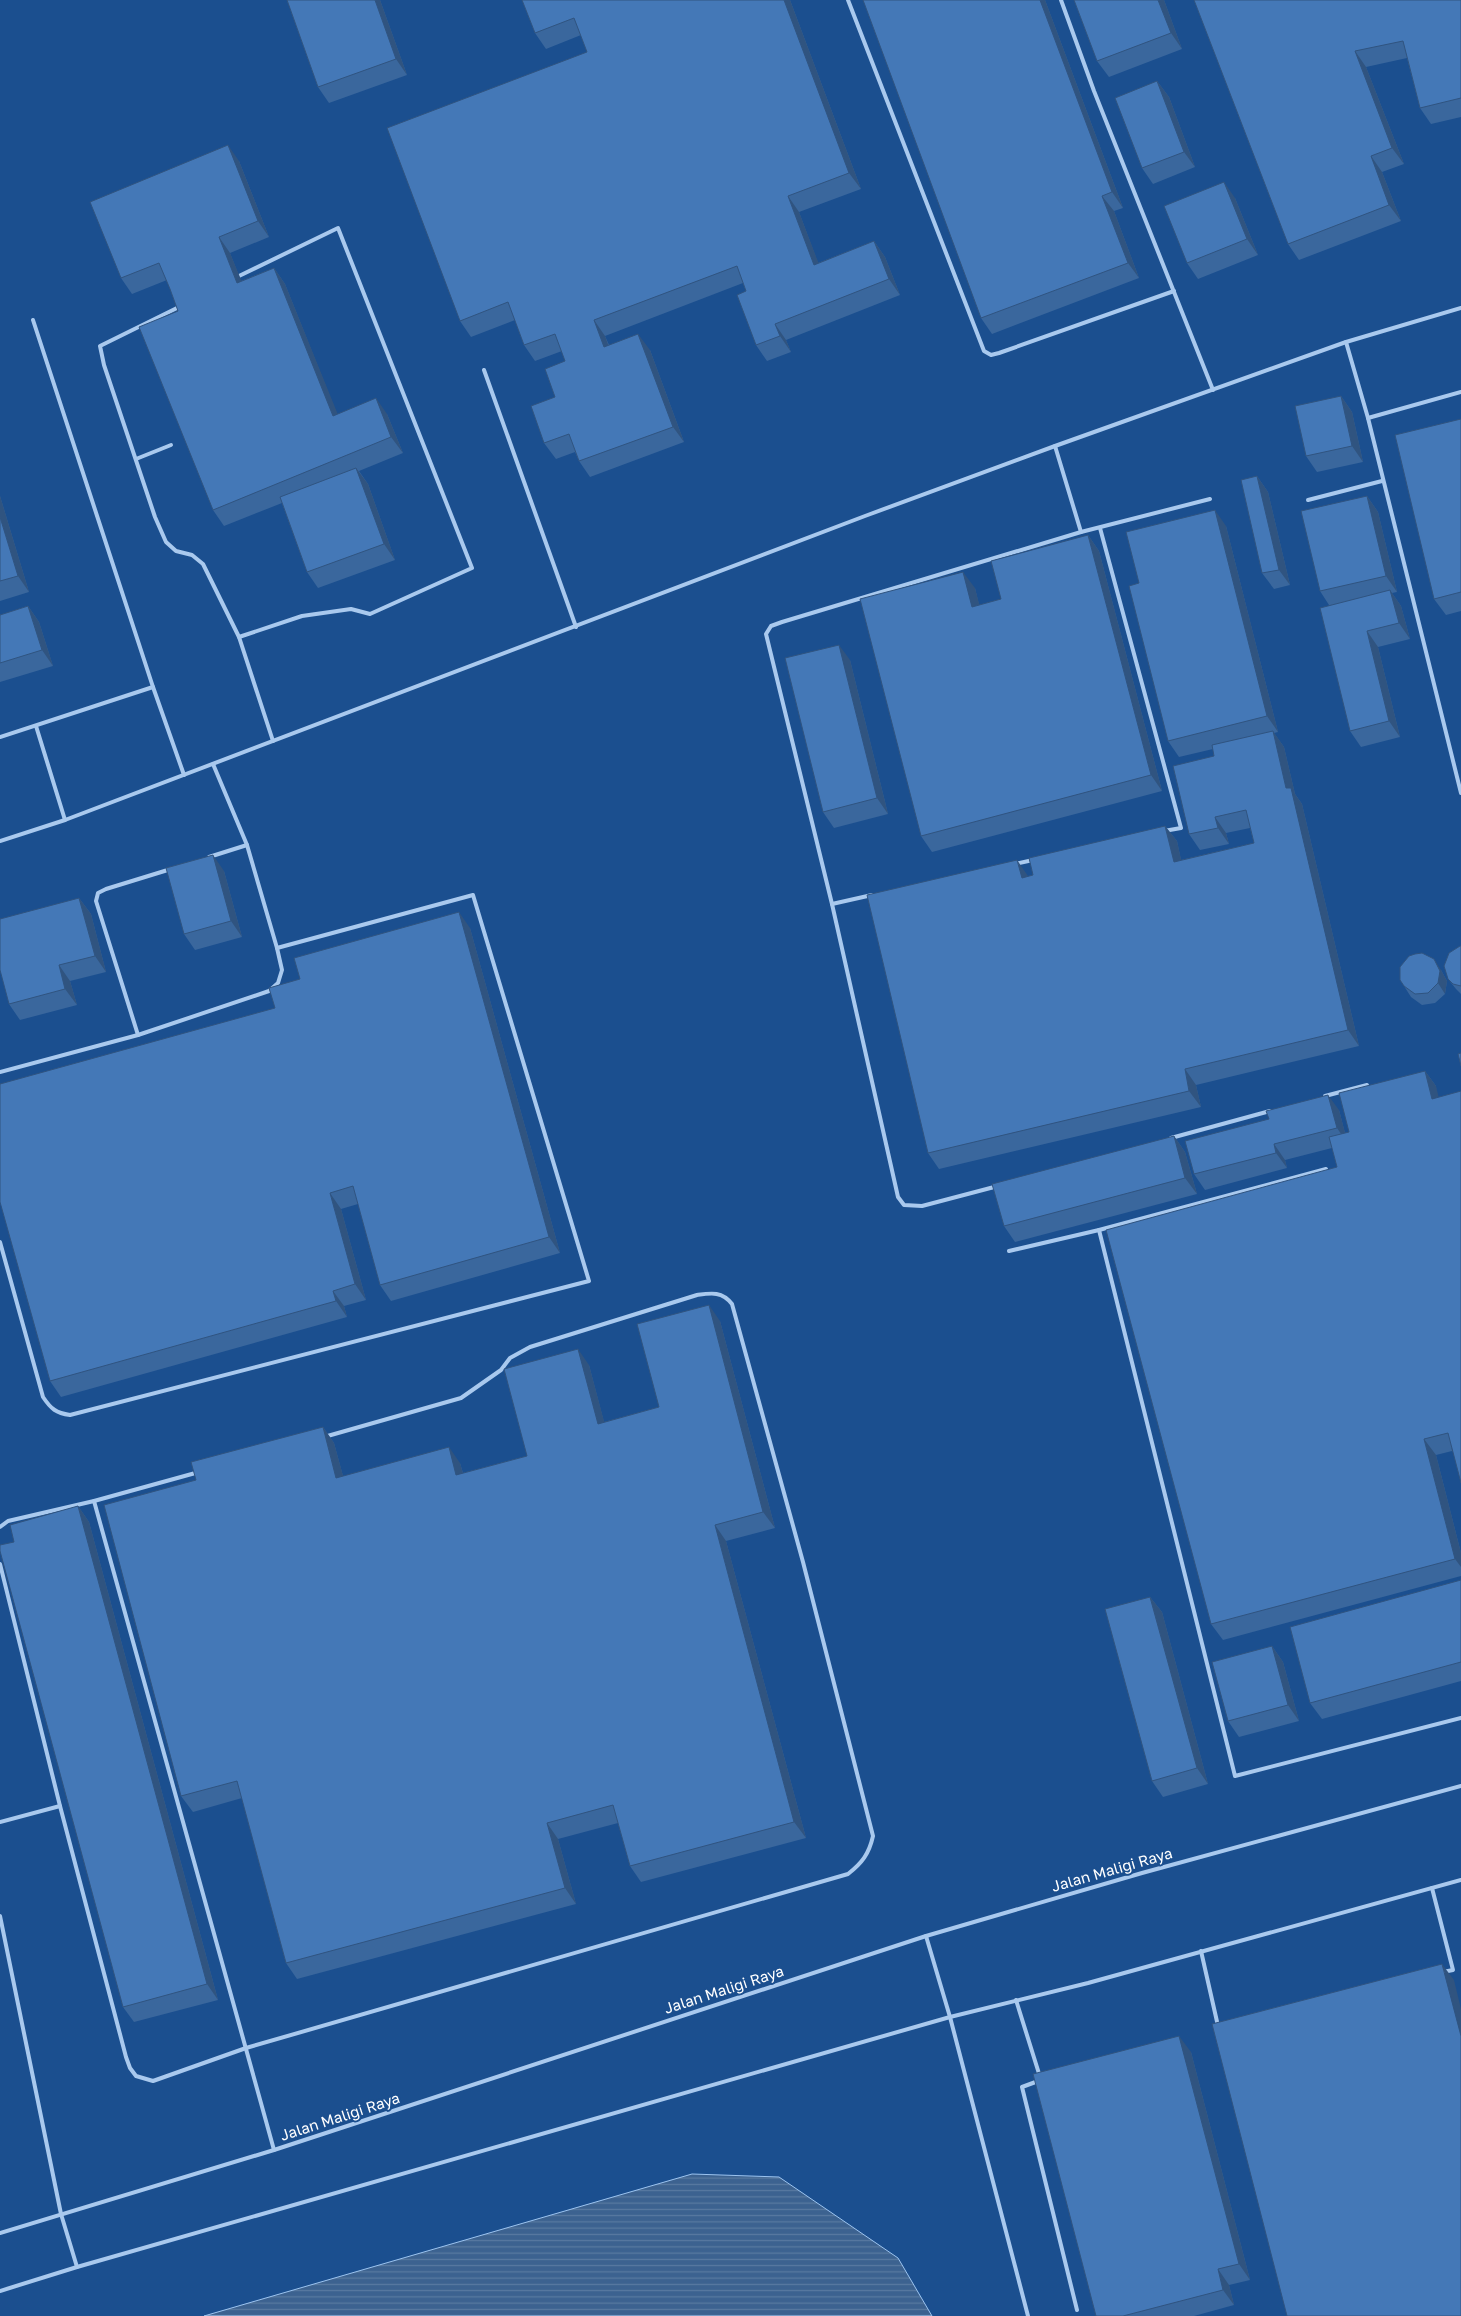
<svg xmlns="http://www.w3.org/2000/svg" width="1461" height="2316" viewBox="0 0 1461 2316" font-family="'Golos Text',sans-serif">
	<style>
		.water { fill: url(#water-rules); stroke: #9cc4f0 }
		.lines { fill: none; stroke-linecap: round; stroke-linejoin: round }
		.lane { stroke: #a9c9ee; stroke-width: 4 }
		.wall { fill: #3a679d }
		.shaded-wall { fill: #305480 }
		.building { fill: #4478b7; stroke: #305480 }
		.labels { text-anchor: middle; stroke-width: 4; stroke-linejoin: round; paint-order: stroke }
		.street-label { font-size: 15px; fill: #fff; stroke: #1b4f8f }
	</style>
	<defs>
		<pattern id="water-rules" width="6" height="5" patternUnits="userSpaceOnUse" patternTransform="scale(1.25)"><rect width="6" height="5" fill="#3c6290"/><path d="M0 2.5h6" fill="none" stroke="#597aa1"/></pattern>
	</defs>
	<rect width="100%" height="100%" fill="#1b4f8f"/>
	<!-- water -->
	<path class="water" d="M 692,2174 L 779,2177 L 898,2258 L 932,2316 L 204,2316 Z"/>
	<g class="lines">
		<!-- lane -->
		<g class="lane">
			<path d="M 848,0 L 984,351 L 991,355 L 999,353 L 1174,291"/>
			<path d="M 1061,0 L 1094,91 L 1213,390"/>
			<path d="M 181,306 L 100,346 L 104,365 L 155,517 L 166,542 L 176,551 L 192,555 L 203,564 L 239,637 L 273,741"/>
			<path d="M 33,320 L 153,687 L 184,775"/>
			<path d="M 1346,342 L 1368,418 L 1461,793"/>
			<path d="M 484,370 L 576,627"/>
			<path d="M 1368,418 L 1461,392"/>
			<path d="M 1055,446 L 1081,532"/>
			<path d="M 136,459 L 171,445"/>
			<path d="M 1308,500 L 1382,481"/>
			<path d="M 1100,528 L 1181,828 L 1164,831"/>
			<path d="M 239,637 L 302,616 L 351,609 L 370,614 L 472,568 L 338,228 L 239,276"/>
			<path d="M 36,726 L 65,820"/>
			<path d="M 0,737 L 153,687"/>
			<path d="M 0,841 L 65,820 L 865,516 L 1055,446 L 1346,342 L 1461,308"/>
			<path d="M 209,857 L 247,845"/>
			<path d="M 1015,864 L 1033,860"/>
			<path d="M 832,904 L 872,895"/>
			<path d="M 138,1035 L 96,901 L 98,893 L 106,889 L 171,869"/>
			<path d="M 0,1072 L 138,1035 L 269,991 L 278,983 L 282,970 L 277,948 L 247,845 L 213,764"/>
			<path d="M 1325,1096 L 1367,1085"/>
			<path d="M 1171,1138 L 1270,1111"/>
			<path d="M 998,1186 L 922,1206 L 904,1205 L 898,1197 L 832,904 L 766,634 L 771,626 L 782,622 L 1081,532 L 1210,499"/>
			<path d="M 1099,1230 L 1235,1776 L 1461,1718"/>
			<path d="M 0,1242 L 43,1397 C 51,1409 56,1413 70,1415 L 589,1281 L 473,895 L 277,948"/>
			<path d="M 1009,1251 L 1099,1230 L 1326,1169"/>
			<path d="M 94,1501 L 274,2150"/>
			<path d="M 0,1527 L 8,1521 L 94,1501 L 199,1472"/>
			<path d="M 0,1564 L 60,1806 L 126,2057 L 130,2068 L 136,2076 L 153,2081 L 246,2048 L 848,1874 C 862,1863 869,1854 873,1836 L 803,1562 L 732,1304 C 722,1291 711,1293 697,1295 L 530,1347 L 510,1358 L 501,1370 L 461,1398 L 324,1437"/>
			<path d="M 0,1822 L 60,1806"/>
			<path d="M 1432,1888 L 1453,1970 L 1443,1972"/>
			<path d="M 0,1916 L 61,2214 L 77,2267"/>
			<path d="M 926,1936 L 950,2017 L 1028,2316"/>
			<path d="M 1201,1951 L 1218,2026"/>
			<path d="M 1016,2000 L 1041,2080 L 1022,2087 L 1077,2310"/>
			<path d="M 0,2233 L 274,2150 L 926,1936 L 1142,1873 L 1461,1786"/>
			<path d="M 0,2291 L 77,2267 L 950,2017 L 1088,1983 L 1461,1880"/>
		</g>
	</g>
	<!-- wall -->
	<g class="wall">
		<path d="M 287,0 L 380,0 L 407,75 L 329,103 L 318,87 Z"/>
		<path d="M 522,0 L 790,0 L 861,189 L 799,212 L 818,263 L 874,241 L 885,257 L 900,295 L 786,340 L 791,352 L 767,361 L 756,345 L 746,291 L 743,283 L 605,336 L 609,345 L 650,350 L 684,442 L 590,477 L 579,461 L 575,452 L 556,459 L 544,443 L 555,397 L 565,361 L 562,351 L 535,361 L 524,345 L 515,320 L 471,337 L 460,321 L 587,52 L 581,35 L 546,49 L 535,33 Z"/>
		<path d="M 1045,0 L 1123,208 L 1114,211 L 1139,278 L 992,334 L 981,318 Z"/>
		<path d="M 1074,0 L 1164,0 L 1182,49 L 1109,77 L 1097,61 Z"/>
		<path d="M 1194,0 L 1461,0 L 1461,117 L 1431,124 L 1420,108 L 1407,58 L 1366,67 L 1404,164 L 1382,172 L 1401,221 L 1299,260 L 1288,244 Z"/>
		<path d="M 1157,81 L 1169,97 L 1195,167 L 1153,184 L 1142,168 Z"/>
		<path d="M 239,161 L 269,237 L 230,253 L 241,281 L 274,268 L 285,284 L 337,414 L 387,414 L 403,453 L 359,471 L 368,484 L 395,560 L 318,588 L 307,572 L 282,503 L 224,526 L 213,510 L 178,311 L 167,280 L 132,294 L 121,278 Z"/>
		<path d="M 1235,198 L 1258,255 L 1198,279 L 1187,263 Z"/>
		<path d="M 1341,396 L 1352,412 L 1363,462 L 1317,472 L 1306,456 Z"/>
		<path d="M 1461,419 L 1461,611 L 1446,615 L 1434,599 Z"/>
		<path d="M 1257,476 L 1268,492 L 1290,585 L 1274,589 L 1262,573 Z"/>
		<path d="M 0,496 L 29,592 L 0,601 Z"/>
		<path d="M 1367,496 L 1378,512 L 1397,592 L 1392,593 L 1401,606 L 1410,639 L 1378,647 L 1400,737 L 1361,747 L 1350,731 L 1329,605 L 1320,591 Z"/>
		<path d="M 1226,526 L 1278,732 L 1274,733 L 1284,747 L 1295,794 L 1302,804 L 1359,1046 L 1196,1085 L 1201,1107 L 939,1169 L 928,1153 L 1029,876 L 1165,826 L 1177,841 L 1181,860 L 1254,843 L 1250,828 L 1226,833 L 1229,844 L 1200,850 L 1189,834 L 1214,756 L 1213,749 L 1179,757 L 1168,741 L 1139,583 Z"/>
		<path d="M 1088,535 L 1099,551 L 1162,791 L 932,852 L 921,836 L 975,588 L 979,605 L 1001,599 Z"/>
		<path d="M 28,606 L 39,622 L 53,666 L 0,682 L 0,615 Z"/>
		<path d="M 850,660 L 888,814 L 834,828 L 823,812 Z"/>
		<path d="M 224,871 L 242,937 L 195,950 L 184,934 Z"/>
		<path d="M 79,898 L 91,914 L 106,972 L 70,981 L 77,1005 L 20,1020 L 9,1004 Z"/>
		<path d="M 470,928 L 560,1253 L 391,1301 L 380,1285 L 358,1204 L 341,1209 L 366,1300 L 344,1306 L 347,1317 L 61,1397 L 50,1381 L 275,1008 Z"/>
		<path d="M 1461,946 L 1461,994 L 1456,989 L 1448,979 Z"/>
		<path d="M 1441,970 L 1447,981 L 1445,994 L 1435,1003 L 1422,1005 L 1411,997 L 1404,986 Z"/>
		<path d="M 1425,1071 L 1436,1086 L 1452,1451 L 1436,1455 L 1461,1553 L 1461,1576 L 1223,1640 L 1211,1624 L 1337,1167 L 1332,1148 L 1285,1160 L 1287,1168 L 1205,1190 L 1194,1174 L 1339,1110 L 1345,1133 L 1349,1132 Z"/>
		<path d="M 1174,1136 L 1185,1152 L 1197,1194 L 1015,1242 L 1004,1226 Z"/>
		<path d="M 720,1321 L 775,1528 L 726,1541 L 806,1838 L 641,1882 L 630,1866 L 618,1823 L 558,1839 L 576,1904 L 297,1979 L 286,1963 L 242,1798 L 193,1812 L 181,1796 L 196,1480 L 323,1427 L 334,1443 L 343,1476 L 460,1463 L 463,1473 L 527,1456 L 589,1365 L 604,1422 L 659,1407 Z"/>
		<path d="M 78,1506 L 89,1522 L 218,2000 L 134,2022 L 123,2007 L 14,1542 Z"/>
		<path d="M 1461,1580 L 1461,1681 L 1322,1719 L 1310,1703 Z"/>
		<path d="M 1150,1597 L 1162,1612 L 1208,1784 L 1163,1797 L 1152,1781 Z"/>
		<path d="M 1272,1646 L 1283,1662 L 1299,1721 L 1239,1737 L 1228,1721 Z"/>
		<path d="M 1191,2052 L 1250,2280 L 1229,2285 L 1234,2305 L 1194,2316 L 1096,2316 Z"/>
	</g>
	<!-- shaded-wall -->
	<g class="shaded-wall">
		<path d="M 375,0 L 380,0 L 407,75 L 396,59 Z"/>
		<path d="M 784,0 L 790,0 L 861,189 L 849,173 Z"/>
		<path d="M 1040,0 L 1045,0 L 1123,208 L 1112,192 Z"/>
		<path d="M 1158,0 L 1164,0 L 1182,49 L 1171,33 Z"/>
		<path d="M 1355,51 L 1366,67 L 1404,164 L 1392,148 Z"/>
		<path d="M 1157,81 L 1169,97 L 1195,167 L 1184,152 Z"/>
		<path d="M 228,145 L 239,161 L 269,237 L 258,221 Z"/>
		<path d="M 1371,156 L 1382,172 L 1401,221 L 1389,205 Z"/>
		<path d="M 1224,182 L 1235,198 L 1258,255 L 1247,239 Z"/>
		<path d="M 788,196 L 799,212 L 825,280 L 814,265 Z"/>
		<path d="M 1102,196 L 1114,211 L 1139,278 L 1128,263 Z"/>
		<path d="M 219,237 L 230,253 L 249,299 L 237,283 Z"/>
		<path d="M 874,241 L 885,257 L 900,295 L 889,279 Z"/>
		<path d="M 274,268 L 285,284 L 345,432 L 333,416 Z"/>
		<path d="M 594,320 L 605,336 L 615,363 L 604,347 Z"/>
		<path d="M 775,324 L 786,340 L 791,352 L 780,336 Z"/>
		<path d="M 638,334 L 650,350 L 684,442 L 673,427 Z"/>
		<path d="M 1341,396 L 1352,412 L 1363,462 L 1352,446 Z"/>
		<path d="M 376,398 L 387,414 L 403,453 L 391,437 Z"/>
		<path d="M 356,468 L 368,484 L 395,560 L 384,544 Z"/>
		<path d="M 1257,476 L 1268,492 L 1290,585 L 1279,570 Z"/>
		<path d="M 0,496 L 29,592 L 18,576 L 0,517 Z"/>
		<path d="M 1367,496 L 1378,512 L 1397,592 L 1386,576 Z"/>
		<path d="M 1215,510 L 1226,526 L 1278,732 L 1267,716 Z"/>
		<path d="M 1088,535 L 1099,551 L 1162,791 L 1151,775 Z"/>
		<path d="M 963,572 L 975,588 L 984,623 L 972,607 Z"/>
		<path d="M 1390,590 L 1401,606 L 1410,639 L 1399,623 Z"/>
		<path d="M 28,606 L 39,622 L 53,666 L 42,650 Z"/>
		<path d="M 1367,631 L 1378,647 L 1400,737 L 1389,721 Z"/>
		<path d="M 839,645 L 850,660 L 888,814 L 877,798 Z"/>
		<path d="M 1273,731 L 1284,747 L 1295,794 L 1302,804 L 1359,1046 L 1348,1030 L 1286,788 Z"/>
		<path d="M 1215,817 L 1226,833 L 1229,844 L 1218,828 Z"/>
		<path d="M 1165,826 L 1177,841 L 1185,878 L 1174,862 Z"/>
		<path d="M 213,855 L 224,871 L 242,937 L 231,921 Z"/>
		<path d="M 1017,860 L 1028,876 L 1033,894 L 1022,878 Z"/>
		<path d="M 79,898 L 91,914 L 106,972 L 95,956 Z"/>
		<path d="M 459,912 L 470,928 L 560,1253 L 549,1237 Z"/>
		<path d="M 1434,959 L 1441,970 L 1447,981 L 1445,994 L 1438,983 Z"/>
		<path d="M 59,965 L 70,981 L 77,1005 L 65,989 Z"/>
		<path d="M 1185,1069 L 1196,1085 L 1201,1107 L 1189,1091 Z"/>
		<path d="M 1425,1071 L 1436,1086 L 1443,1115 L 1432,1099 Z"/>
		<path d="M 1328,1095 L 1339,1110 L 1348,1144 L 1337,1128 Z"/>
		<path d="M 1174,1136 L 1185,1152 L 1197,1194 L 1185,1178 Z"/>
		<path d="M 1274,1144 L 1285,1160 L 1287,1168 L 1276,1153 Z"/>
		<path d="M 330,1193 L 341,1209 L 366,1300 L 355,1284 Z"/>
		<path d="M 333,1291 L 344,1306 L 347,1317 L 336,1301 Z"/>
		<path d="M 709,1305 L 720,1321 L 775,1528 L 763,1512 Z"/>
		<path d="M 578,1349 L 589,1365 L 609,1440 L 598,1424 Z"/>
		<path d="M 323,1427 L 334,1443 L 348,1494 L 336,1478 Z"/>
		<path d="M 1424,1439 L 1436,1455 L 1461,1553 L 1461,1567 L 1455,1559 Z"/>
		<path d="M 449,1447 L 460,1463 L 468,1491 L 456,1475 Z"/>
		<path d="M 78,1506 L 89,1522 L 218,2000 L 207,1984 Z"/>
		<path d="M 715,1525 L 726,1541 L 806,1838 L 794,1822 Z"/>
		<path d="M 1150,1597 L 1162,1612 L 1208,1784 L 1197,1768 Z"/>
		<path d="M 1272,1646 L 1283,1662 L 1299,1721 L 1288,1705 Z"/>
		<path d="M 547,1823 L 558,1839 L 576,1904 L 565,1888 Z"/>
		<path d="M 1442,1964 L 1454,1980 L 1461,2009 L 1461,2036 Z"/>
		<path d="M 1179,2036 L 1191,2052 L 1250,2280 L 1239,2264 Z"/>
		<path d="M 1218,2269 L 1229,2285 L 1234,2305 L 1223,2290 Z"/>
	</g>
	<!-- building -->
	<g class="building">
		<path d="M 287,0 L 375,0 L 396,59 L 318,87 Z"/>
		<path d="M 522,0 L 784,0 L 849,173 L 788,196 L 814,265 L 874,241 L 889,279 L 775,324 L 780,336 L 756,345 L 737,295 L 746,291 L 737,266 L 594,320 L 604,347 L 638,334 L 673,427 L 579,461 L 569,434 L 544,443 L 531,406 L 555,397 L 545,369 L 565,361 L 555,334 L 524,345 L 508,302 L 460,321 L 387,128 L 587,52 L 574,18 L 535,33 Z"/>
		<path d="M 863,0 L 1040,0 L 1112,192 L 1102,196 L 1128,263 L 981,318 Z"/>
		<path d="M 1074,0 L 1158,0 L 1171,33 L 1097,61 Z"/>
		<path d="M 1194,0 L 1461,0 L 1461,98 L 1420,108 L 1403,41 L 1355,51 L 1392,148 L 1371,156 L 1389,205 L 1288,244 Z"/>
		<path d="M 1157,81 L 1184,152 L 1142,168 L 1115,98 Z"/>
		<path d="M 228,145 L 258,221 L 219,237 L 237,283 L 274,268 L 333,416 L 376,398 L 391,437 L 213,510 L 139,327 L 178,311 L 170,289 L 159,263 L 121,278 L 90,202 Z"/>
		<path d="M 1224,182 L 1247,239 L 1187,263 L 1164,206 Z"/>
		<path d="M 1341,396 L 1352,446 L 1306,456 L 1295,406 Z"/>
		<path d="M 1461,419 L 1461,592 L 1434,599 L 1395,435 Z"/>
		<path d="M 356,468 L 384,544 L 307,572 L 280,497 Z"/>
		<path d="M 1257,476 L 1279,570 L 1262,573 L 1241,480 Z"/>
		<path d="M 1367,496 L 1386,576 L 1320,591 L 1301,511 Z"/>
		<path d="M 1215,510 L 1267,716 L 1168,741 L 1129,586 L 1139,583 L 1126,532 Z"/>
		<path d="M 0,517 L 18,576 L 0,581 Z"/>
		<path d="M 1088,535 L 1151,775 L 921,836 L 860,599 L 963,572 L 972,607 L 1001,599 L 991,561 Z"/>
		<path d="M 1390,590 L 1399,623 L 1367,631 L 1389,721 L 1350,731 L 1320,608 Z"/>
		<path d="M 28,606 L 42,650 L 0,663 L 0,615 Z"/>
		<path d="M 839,645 L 877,798 L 823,812 L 785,658 Z"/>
		<path d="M 1273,731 L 1286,788 L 1291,788 L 1348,1030 L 1185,1069 L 1189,1091 L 928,1153 L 867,895 L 1017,860 L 1022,878 L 1033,875 L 1029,858 L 1165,826 L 1174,862 L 1254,843 L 1246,810 L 1215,817 L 1218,828 L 1189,834 L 1173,766 L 1214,756 L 1212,745 Z"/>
		<path d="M 213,855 L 231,921 L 184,934 L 166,868 Z"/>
		<path d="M 79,898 L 95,956 L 59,965 L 65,989 L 9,1004 L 0,970 L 0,919 Z"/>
		<path d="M 459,912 L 549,1237 L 380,1285 L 353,1186 L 330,1193 L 355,1284 L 333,1291 L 336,1301 L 50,1381 L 0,1202 L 0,1084 L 275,1008 L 269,988 L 300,979 L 294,958 Z"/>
		<path d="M 1460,946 L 1461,946 L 1461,986 L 1453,984 L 1448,979 L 1444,966 L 1449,953 Z"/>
		<path d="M 1422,953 L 1434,959 L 1440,971 L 1438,983 L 1428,993 L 1415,994 L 1404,986 L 1400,980 L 1400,967 L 1409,956 L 1415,954 Z"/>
		<path d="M 1461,1053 L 1461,1066 L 1458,1054 Z"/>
		<path d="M 1425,1071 L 1432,1099 L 1461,1091 L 1461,1483 L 1448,1433 L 1424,1439 L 1455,1559 L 1211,1624 L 1106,1230 L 1337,1167 L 1329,1137 L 1349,1132 L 1339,1093 Z"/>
		<path d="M 1328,1095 L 1337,1128 L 1274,1144 L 1276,1153 L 1194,1174 L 1185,1141 L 1269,1119 L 1266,1111 Z"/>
		<path d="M 1174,1136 L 1185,1178 L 1004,1226 L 992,1184 Z"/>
		<path d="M 709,1305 L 763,1512 L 715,1525 L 794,1822 L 630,1866 L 613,1805 L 547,1823 L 565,1888 L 286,1963 L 237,1781 L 181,1796 L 104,1505 L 196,1480 L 191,1462 L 323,1427 L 336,1478 L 449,1447 L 456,1475 L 527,1456 L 504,1369 L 578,1349 L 598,1424 L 659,1407 L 637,1324 Z"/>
		<path d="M 78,1506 L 207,1984 L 123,2007 L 0,1551 L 0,1545 L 14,1542 L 10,1525 Z"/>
		<path d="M 1461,1580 L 1461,1662 L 1310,1703 L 1290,1627 Z"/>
		<path d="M 1150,1597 L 1197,1768 L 1152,1781 L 1105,1609 Z"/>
		<path d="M 1272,1646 L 1288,1705 L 1228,1721 L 1212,1662 Z"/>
		<path d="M 1442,1964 L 1461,2036 L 1461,2316 L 1287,2316 L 1212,2024 Z"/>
		<path d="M 1179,2036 L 1239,2264 L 1218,2269 L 1223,2290 L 1123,2316 L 1096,2316 L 1033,2074 Z"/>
	</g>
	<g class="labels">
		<!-- street labels -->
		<g class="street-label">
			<text transform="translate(1112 1870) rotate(-16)" y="5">Jalan Maligi Raya</text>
			<text transform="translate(724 1990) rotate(-18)" y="5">Jalan Maligi Raya</text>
			<text transform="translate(340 2117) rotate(-18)" y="5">Jalan Maligi Raya</text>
		</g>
	</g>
</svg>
